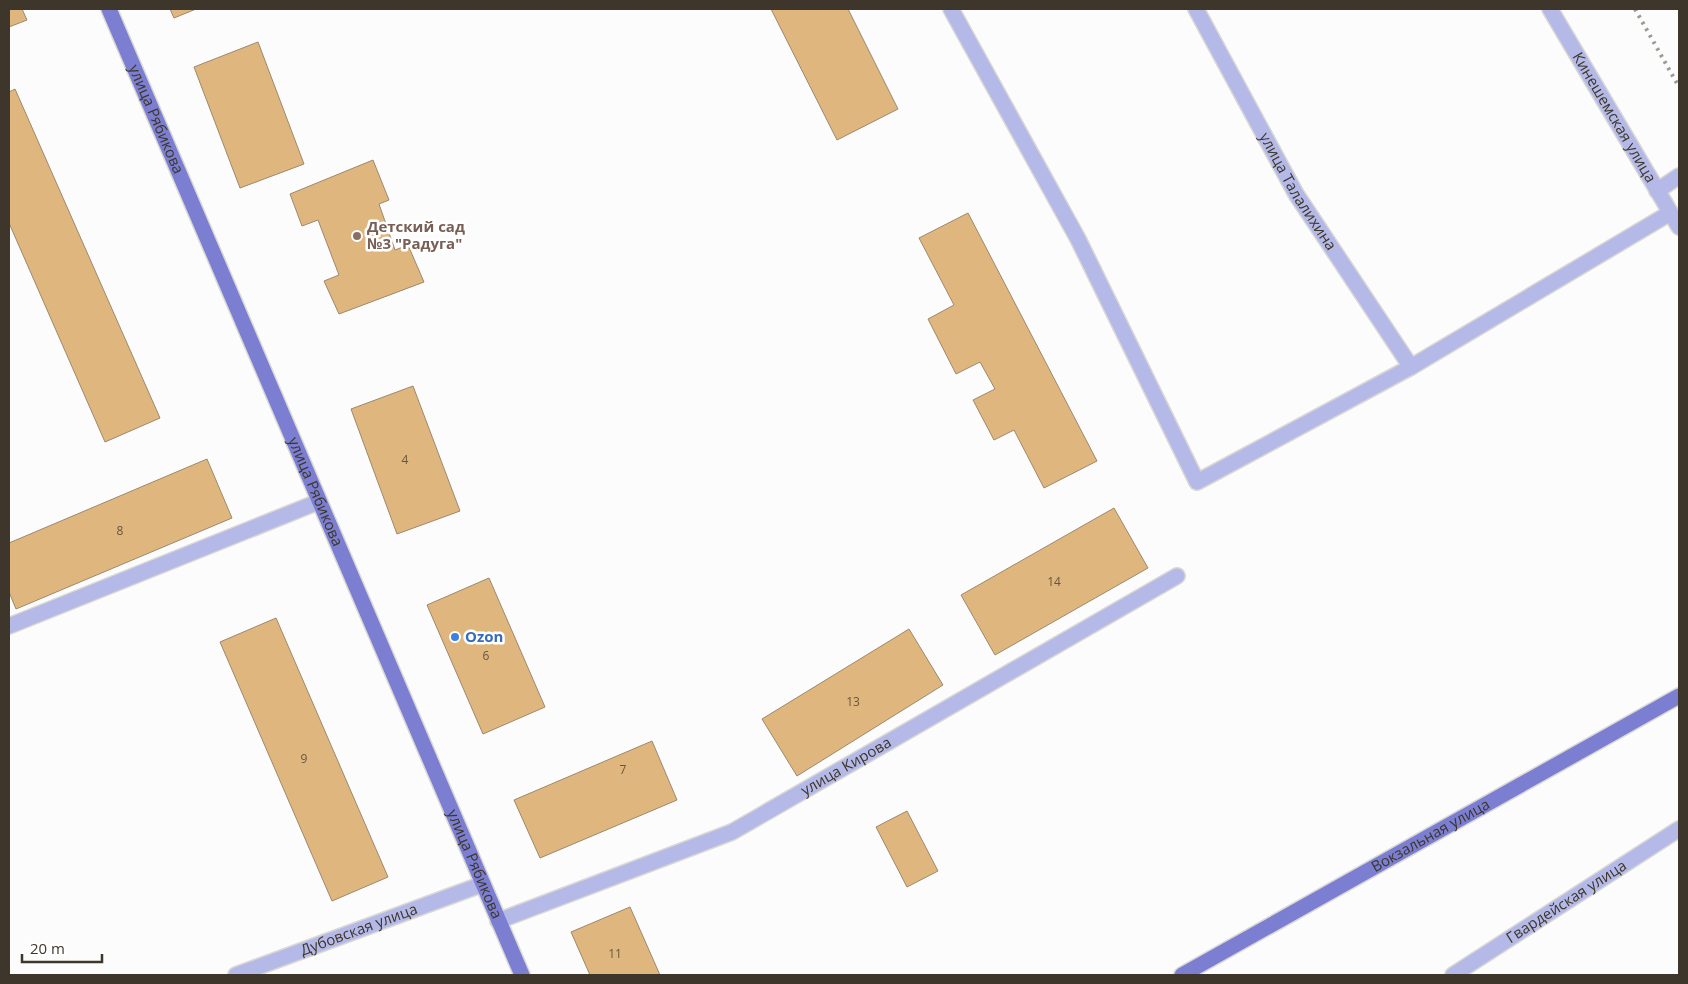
<svg xmlns="http://www.w3.org/2000/svg" width="1688" height="984" viewBox="0 0 1688 984" font-family="'Open Sans',sans-serif">
	<style>
		.building { fill: #e0b67f; stroke: #9d886d }
		.lines { fill: none; stroke-linecap: round; stroke-linejoin: round }
		.minor-casing { stroke: #d9d8d5; stroke-width: 18 }
		.major-casing { stroke: #d9d8d5; stroke-width: 18 }
		.minor { stroke: #b4b9e7; stroke-width: 15 }
		.major { stroke: #7b7ed1; stroke-width: 15 }
		.rail { stroke: #9d9993; stroke-width: 4; stroke-dasharray: 2.5 5; stroke-linecap: butt }
		.education-dot { fill: #8d6e63; stroke: #fff; stroke-width: 2 }
		.shop-dot { fill: #3f7fe0; stroke: #fff; stroke-width: 2 }
		.labels { text-anchor: middle; stroke-width: 5; stroke-linejoin: round; paint-order: stroke }
		.number-label { font-size: 12px; fill: #66563f }
		.street-label { font-size: 15px; fill: #3e362a; stroke: #fff }
		.education-label { font-size: 15px; font-weight: bold; fill: #785e54; stroke: #fff; text-anchor: start }
		.shop-label { font-size: 15px; font-weight: bold; fill: #366cbe; stroke: #fff; text-anchor: start }
	</style>
	<rect width="100%" height="100%" fill="#fbfcfb"/>
	<!-- building -->
	<g class="building">
		<path d="M 9,9 L 22,9 L 27,20 L 9,27 Z"/>
		<path d="M 170,9 L 196,9 L 174,18 Z"/>
		<path d="M 771,9 L 848,9 L 898,109 L 837,140 Z"/>
		<path d="M 258,42 L 304,164 L 240,188 L 194,67 Z"/>
		<path d="M 15,89 L 160,418 L 105,442 L 9,223 L 9,92 Z"/>
		<path d="M 373,160 L 389,200 L 379,204 L 395,250 L 408,245 L 424,282 L 339,314 L 324,281 L 339,275 L 318,220 L 302,226 L 290,194 Z"/>
		<path d="M 968,213 L 1097,461 L 1044,488 L 1014,430 L 994,440 L 973,400 L 995,389 L 980,362 L 956,374 L 928,319 L 954,305 L 919,238 Z"/>
		<path d="M 413,386 L 460,511 L 397,534 L 351,409 Z"/>
		<path d="M 207,459 L 232,518 L 16,609 L 9,592 L 9,543 Z"/>
		<path d="M 1114,508 L 1148,568 L 995,655 L 961,595 Z"/>
		<path d="M 489,578 L 545,707 L 483,734 L 427,605 Z"/>
		<path d="M 276,618 L 388,877 L 332,901 L 220,642 Z"/>
		<path d="M 909,629 L 943,685 L 797,776 L 762,719 Z"/>
		<path d="M 652,741 L 677,800 L 540,858 L 514,800 Z"/>
		<path d="M 907,811 L 938,871 L 907,887 L 876,827 Z"/>
		<path d="M 630,907 L 660,975 L 590,975 L 571,932 Z"/>
	</g>
	<g class="lines">
		<defs>
			<g id="minor">
				<path d="M 951,9 L 1078,239 L 1197,482 L 1411,367 L 1670,213"/>
				<path id="s1" d="M 1196,9 L 1296,194 L 1411,367"/>
				<path id="s2" d="M 1550,9 L 1679,227"/>
				<path d="M 1657,191 L 1679,176"/>
				<path d="M 9,626 L 318,502"/>
				<path id="s3" d="M 498,921 L 732,832 L 1177,576"/>
				<path id="s4" d="M 236,975 L 483,884"/>
				<path id="s5" d="M 1453,975 L 1679,829"/>
			</g>
			<g id="major">
				<path id="s6" d="M 109,9 L 522,975"/>
				<path id="s7" d="M 1182,975 L 1679,696"/>
			</g>
		</defs>
		<!-- minor casing -->
		<use href="#minor" class="minor-casing"/>
		<!-- major casing -->
		<use href="#major" class="major-casing"/>
		<!-- minor -->
		<use href="#minor" class="minor"/>
		<!-- major -->
		<use href="#major" class="major"/>
		<!-- rail -->
		<path class="rail" d="M 1635,9 L 1679,87"/>
	</g>
	<!-- markers -->
	<circle class="education-dot" cx="357" cy="236" r="5"/>
	<circle class="shop-dot" cx="455" cy="637" r="5"/>
	<g class="labels">
		<!-- number labels -->
		<g class="number-label">
			<text x="405" y="464">4</text>
			<text x="120" y="535">8</text>
			<text x="1054" y="586">14</text>
			<text x="486" y="660">6</text>
			<text x="853" y="706">13</text>
			<text x="304" y="763">9</text>
			<text x="623" y="774">7</text>
			<text x="615" y="958">11</text>
		</g>
		<!-- street labels -->
		<g class="street-label">
			<text dy="5" stroke="none"><textPath href="#s2" startOffset="126">Кинешемская улица</textPath></text>
			<text dy="5" stroke="none"><textPath href="#s6" startOffset="120">улица Рябикова</textPath></text>
			<text dy="5" stroke="none"><textPath href="#s1" startOffset="209">улица Талалихина</textPath></text>
			<text dy="5" stroke="none"><textPath href="#s6" startOffset="525">улица Рябикова</textPath></text>
			<text dy="5" stroke="none"><textPath href="#s3" startOffset="382">улица Кирова</textPath></text>
			<text dy="5" stroke="none"><textPath href="#s7" startOffset="285">Вокзальная улица</textPath></text>
			<text dy="5" stroke="none"><textPath href="#s6" startOffset="930">улица Рябикова</textPath></text>
			<text dy="5" stroke="none"><textPath href="#s5" startOffset="135">Гвардейская улица</textPath></text>
			<text dy="5" stroke="none"><textPath href="#s4" startOffset="131">Дубовская улица</textPath></text>
		</g>
		<!-- education labels -->
		<g class="education-label">
			<text x="367" y="232">Детский сад<tspan x="367" dy="17">№3 "Радуга"</tspan></text>
		</g>
		<!-- shop labels -->
		<g class="shop-label">
			<text x="465" y="642">Ozon</text>
		</g>
	</g>
	<!-- border -->
	<rect width="1688" height="984" fill="none" stroke="#3e362a" stroke-width="20"/>
	<!-- scale -->
	<path d="M22 954v8h80v-8" fill="none" stroke="#3e362a" stroke-width="2.5"/>
	<text x="30" y="954" font-size="15" fill="#3e362a" stroke="#ffffff" stroke-width="4" paint-order="stroke">20 m</text>
</svg>
